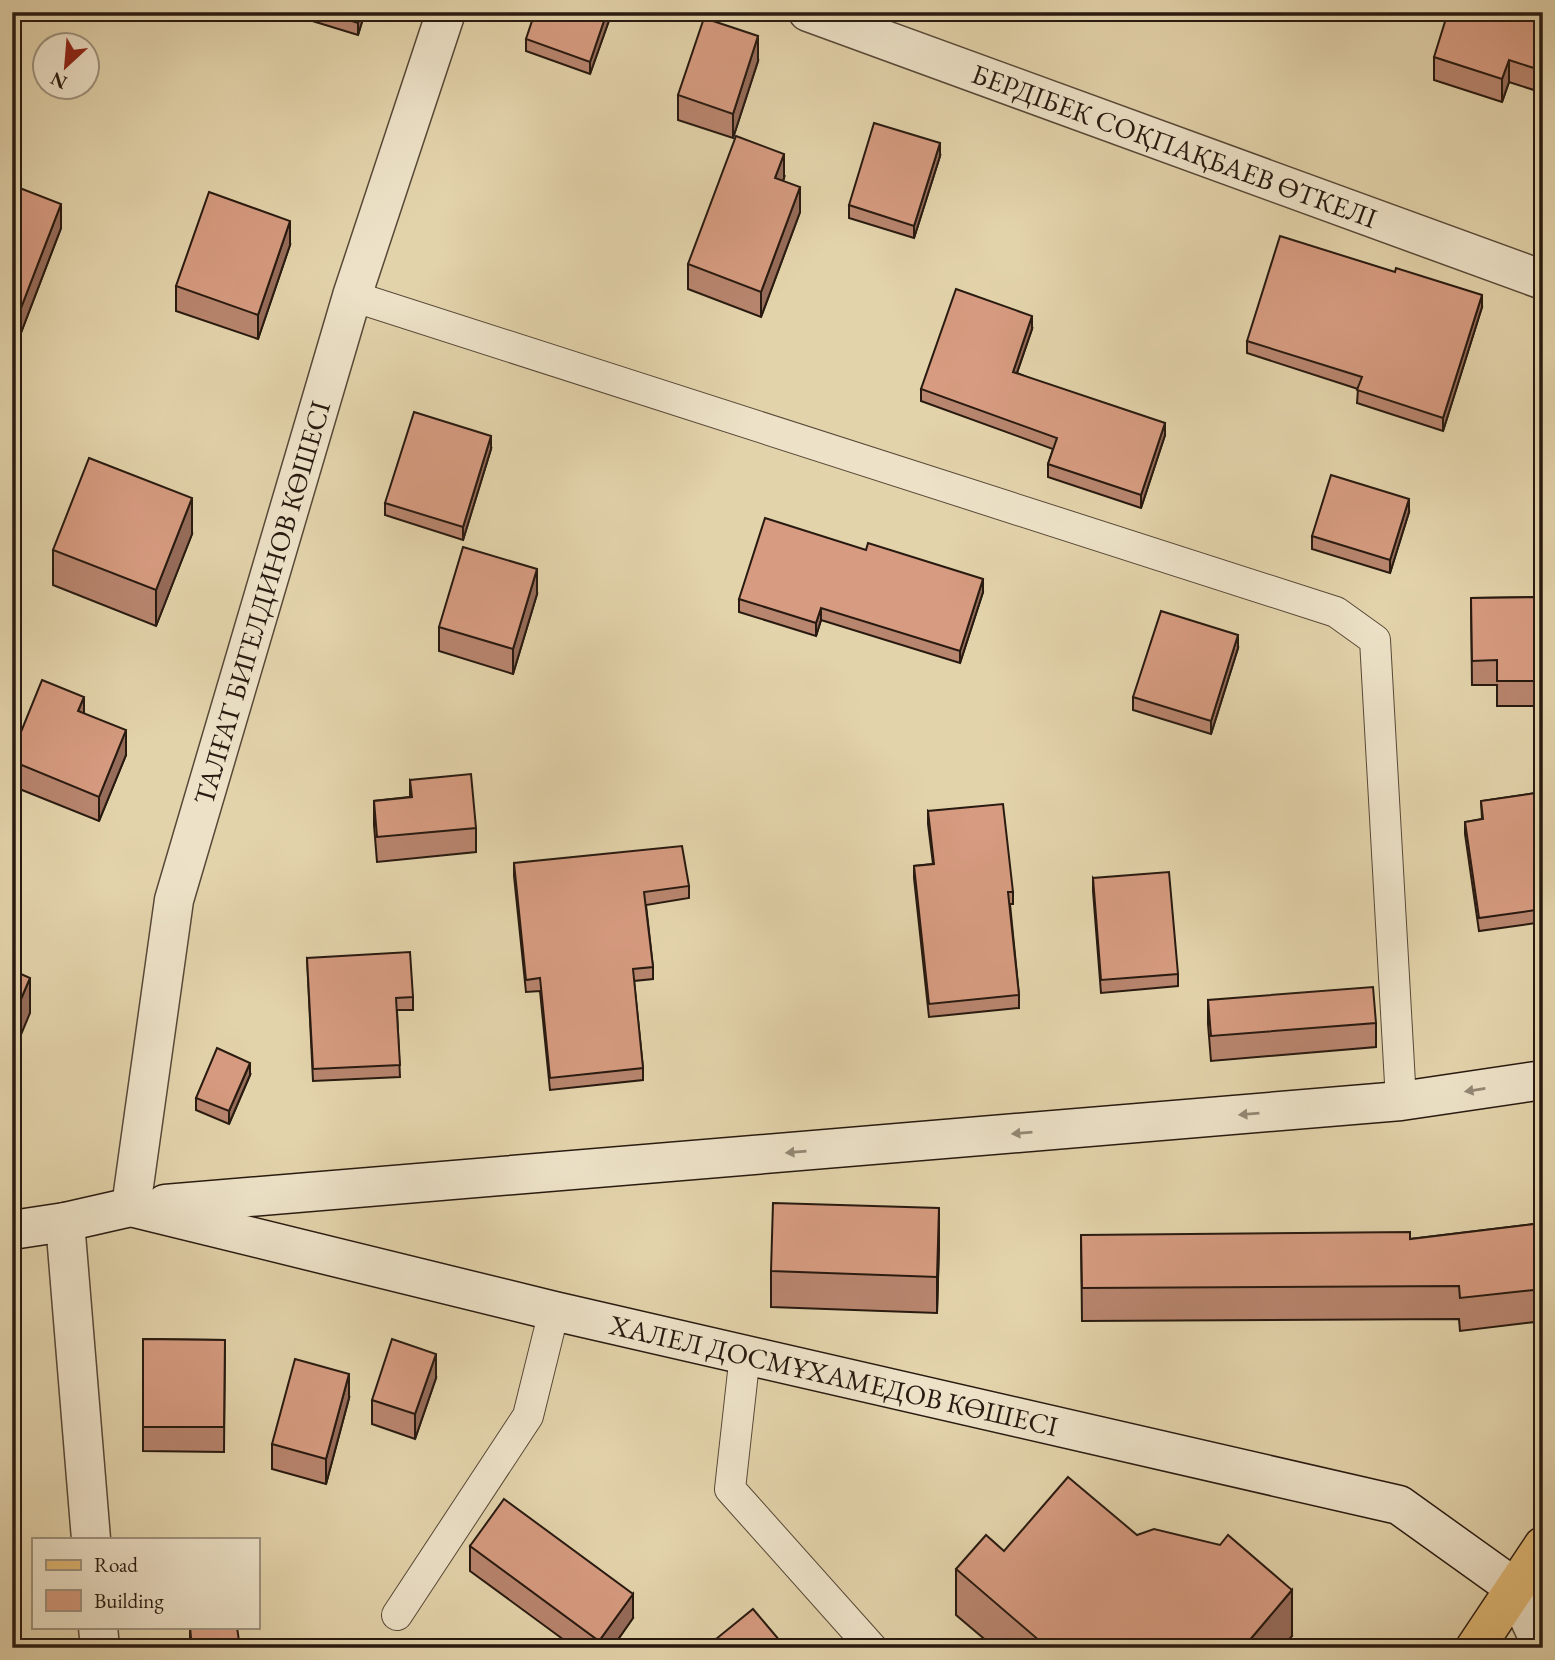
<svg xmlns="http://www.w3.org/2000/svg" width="1555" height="1660" viewBox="0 0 1555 1660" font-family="'EB Garamond',serif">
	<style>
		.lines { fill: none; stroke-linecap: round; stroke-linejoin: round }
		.lane-casing { stroke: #574837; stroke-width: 32 }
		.street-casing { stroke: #574837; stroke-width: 41 }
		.secondary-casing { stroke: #281a10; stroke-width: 41 }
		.primary-casing { stroke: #281a10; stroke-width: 41 }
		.lane { stroke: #ede2c8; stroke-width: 30 }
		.street { stroke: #ede2c8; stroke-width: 38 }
		.secondary { stroke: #ede2c8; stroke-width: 38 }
		.primary { stroke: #e2ba76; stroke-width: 38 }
		.wall { fill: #b8856e; stroke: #281a10; stroke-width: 2 }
		.shaded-wall { fill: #966c5a; stroke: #281a10; stroke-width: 2 }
		.building { fill: #d69b80; stroke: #281a10; stroke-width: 2 }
		.oneway { fill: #948875 }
		.labels { text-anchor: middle; stroke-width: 5; stroke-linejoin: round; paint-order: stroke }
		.street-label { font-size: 28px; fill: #281a10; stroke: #ede2c8 }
	</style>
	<rect width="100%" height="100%" fill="#e3d3ab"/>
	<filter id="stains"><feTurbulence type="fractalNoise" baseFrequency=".00286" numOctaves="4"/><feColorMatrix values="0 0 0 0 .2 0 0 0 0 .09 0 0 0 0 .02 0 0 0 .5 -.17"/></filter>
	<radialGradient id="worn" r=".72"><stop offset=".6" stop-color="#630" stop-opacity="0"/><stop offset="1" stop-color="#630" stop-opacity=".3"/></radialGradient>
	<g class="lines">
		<defs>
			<g id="lane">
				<path d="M 352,296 L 1336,612 L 1375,640 L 1401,1101"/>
				<path d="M 745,1354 L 730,1489 L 872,1648"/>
				<path d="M 397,1615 L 528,1416 L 554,1311"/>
			</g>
			<g id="street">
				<path id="s1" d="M 808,12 L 1543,280"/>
				<path id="s2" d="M 131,1207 L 174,900 L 352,296 L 446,12"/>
				<path d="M 65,1222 L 91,1539"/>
				<path d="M 1515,1588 L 1543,1648"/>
				<path d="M 98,1627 L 100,1648"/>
			</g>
			<g id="secondary">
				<path d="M 165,1204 L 1401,1101 L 1543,1080"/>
				<path id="s3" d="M 12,1230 L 65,1222 L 131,1207 L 554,1311 L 1399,1505 L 1515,1588"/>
			</g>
			<path id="primary" d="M 1475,1648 L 1543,1546"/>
		</defs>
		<!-- lane casing -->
		<use href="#lane" class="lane-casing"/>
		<!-- street casing -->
		<use href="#street" class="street-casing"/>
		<!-- secondary casing -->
		<use href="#secondary" class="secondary-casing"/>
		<!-- primary casing -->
		<use href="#primary" class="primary-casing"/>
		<!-- lane -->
		<use href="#lane" class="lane"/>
		<!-- street -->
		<use href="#street" class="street"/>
		<!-- secondary -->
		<use href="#secondary" class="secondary"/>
		<!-- primary -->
		<use href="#primary" class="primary"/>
	</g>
	<!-- wall -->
	<g class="wall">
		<path d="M 283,12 L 365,12 L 358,35 Z"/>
		<path d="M 612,12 L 590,74 L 526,51 L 526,39 Z"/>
		<path d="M 1543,12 L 1543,93 L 1509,82 L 1502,102 L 1434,80 L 1434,57 Z"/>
		<path d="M 758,61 L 733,138 L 678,120 L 678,95 Z"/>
		<path d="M 940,156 L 914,238 L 849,218 L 849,205 Z"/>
		<path d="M 784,178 L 783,181 L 800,212 L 761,317 L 688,289 L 688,264 Z"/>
		<path d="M 12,185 L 61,228 L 19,338 L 12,335 Z"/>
		<path d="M 290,245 L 258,339 L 176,311 L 176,286 Z"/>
		<path d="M 1482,307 L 1443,431 L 1357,403 L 1358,389 L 1247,353 L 1247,341 Z"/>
		<path d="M 1032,329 L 1017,373 L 1165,435 L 1141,508 L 1048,477 L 1048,464 L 1053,449 L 921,401 L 921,389 Z"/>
		<path d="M 491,449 L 463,540 L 385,515 L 385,503 Z"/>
		<path d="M 1409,512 L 1390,573 L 1312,549 L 1312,536 Z"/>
		<path d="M 192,534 L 156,626 L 53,585 L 53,550 Z"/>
		<path d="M 866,550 L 983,592 L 960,663 L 821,620 L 816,636 L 739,612 L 739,599 Z"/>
		<path d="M 537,594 L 513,674 L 439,651 L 439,627 Z"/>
		<path d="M 1543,597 L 1543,706 L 1497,706 L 1497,685 L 1472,685 L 1471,598 Z"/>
		<path d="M 1238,648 L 1211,734 L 1133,710 L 1133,697 Z"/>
		<path d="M 84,713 L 126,755 L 99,821 L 12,786 L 12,754 Z"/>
		<path d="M 410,780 L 476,828 L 476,852 L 377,862 L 374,825 L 374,801 L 410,797 Z"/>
		<path d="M 1543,792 L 1543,922 L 1479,931 L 1465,834 L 1465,822 L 1482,819 L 1481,801 Z"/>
		<path d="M 928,811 L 1013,892 L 1013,904 L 1010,904 L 1019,995 L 1019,1008 L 929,1017 L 914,878 L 914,866 L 933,864 L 928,824 Z"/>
		<path d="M 514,863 L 689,886 L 689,898 L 646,905 L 653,967 L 653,979 L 634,981 L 643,1068 L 643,1080 L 550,1090 L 540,991 L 526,992 L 514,876 Z"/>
		<path d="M 1093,878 L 1178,974 L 1178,986 L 1101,993 L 1093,891 Z"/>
		<path d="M 307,958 L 413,997 L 413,1010 L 397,1010 L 400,1077 L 313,1081 Z"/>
		<path d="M 1208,1000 L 1376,1023 L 1376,1047 L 1211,1061 L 1208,1024 Z"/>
		<path d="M 250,1075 L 229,1124 L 196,1110 L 196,1098 Z"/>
		<path d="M 1543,1223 L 1543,1321 L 1460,1331 L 1459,1319 L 1082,1321 L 1081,1235 L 1410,1239 Z"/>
		<path d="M 939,1244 L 937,1313 L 771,1307 L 771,1271 Z"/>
		<path d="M 143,1339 L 225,1340 L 224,1452 L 143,1451 Z"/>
		<path d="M 436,1378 L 415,1439 L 372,1424 L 372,1400 Z"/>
		<path d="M 349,1398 L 326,1484 L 272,1469 L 272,1444 Z"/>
		<path d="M 1137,1535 L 1292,1636 L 1282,1648 L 995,1648 L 956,1615 L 956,1569 L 1004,1551 Z"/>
		<path d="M 470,1546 L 633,1618 L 612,1648 L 575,1648 L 470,1571 Z"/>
		<path d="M 190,1627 L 240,1648 L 190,1648 Z"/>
		<path d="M 716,1639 L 786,1648 L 716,1648 Z"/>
	</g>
	<!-- shaded-wall -->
	<g class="shaded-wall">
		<path d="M 361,12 L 365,12 L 358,35 L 358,23 Z"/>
		<path d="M 607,12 L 612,12 L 590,74 L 590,62 Z"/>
		<path d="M 758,36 L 758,61 L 733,138 L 733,114 Z"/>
		<path d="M 1509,60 L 1509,82 L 1502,102 L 1502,79 Z"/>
		<path d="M 940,143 L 940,156 L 914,238 L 914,226 Z"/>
		<path d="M 784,154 L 784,178 L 775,203 L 775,178 Z"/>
		<path d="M 800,187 L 800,212 L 761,317 L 761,292 Z"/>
		<path d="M 61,204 L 61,228 L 19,338 L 19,313 Z"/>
		<path d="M 290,221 L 290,245 L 258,339 L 258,315 Z"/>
		<path d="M 1482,295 L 1482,307 L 1443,431 L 1443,418 Z"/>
		<path d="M 1032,316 L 1032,329 L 1013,384 L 1013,372 Z"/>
		<path d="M 1165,423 L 1165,435 L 1141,508 L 1141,495 Z"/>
		<path d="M 491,436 L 491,449 L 463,540 L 463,527 Z"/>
		<path d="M 192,498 L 192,534 L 156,626 L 156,590 Z"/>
		<path d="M 1409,499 L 1409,512 L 1390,573 L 1390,560 Z"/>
		<path d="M 537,569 L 537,594 L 513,674 L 513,649 Z"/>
		<path d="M 983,579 L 983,592 L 960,663 L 960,651 Z"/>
		<path d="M 821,608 L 821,620 L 816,636 L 816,623 Z"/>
		<path d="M 1238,635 L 1238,648 L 1211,734 L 1211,721 Z"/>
		<path d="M 84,697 L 84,721 L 78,711 Z"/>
		<path d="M 126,730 L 126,755 L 99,821 L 99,797 Z"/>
		<path d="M 30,978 L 30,1013 L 12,1056 L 12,1020 Z"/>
		<path d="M 250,1063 L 250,1075 L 229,1124 L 229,1111 Z"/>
		<path d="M 939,1208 L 939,1244 L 937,1313 L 937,1277 Z"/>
		<path d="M 436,1354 L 436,1378 L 415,1439 L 415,1414 Z"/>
		<path d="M 349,1374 L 349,1398 L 326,1484 L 326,1459 Z"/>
		<path d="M 1292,1590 L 1292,1636 L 1282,1648 L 1243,1648 Z"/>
		<path d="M 633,1594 L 633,1618 L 612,1648 L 599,1648 L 599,1641 Z"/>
	</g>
	<!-- building -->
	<g class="building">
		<path d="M 324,12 L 361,12 L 358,23 Z"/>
		<path d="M 535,12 L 607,12 L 590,62 L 526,39 Z"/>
		<path d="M 1448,12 L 1543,12 L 1543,71 L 1509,60 L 1502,79 L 1434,57 Z"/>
		<path d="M 704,18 L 758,36 L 733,114 L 678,95 Z"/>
		<path d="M 874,123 L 940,143 L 914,226 L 849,205 Z"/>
		<path d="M 736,136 L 784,154 L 775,178 L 800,187 L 761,292 L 688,264 Z"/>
		<path d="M 12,185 L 61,204 L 19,313 L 12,311 Z"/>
		<path d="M 209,192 L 290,221 L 258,315 L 176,286 Z"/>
		<path d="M 1280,236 L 1395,272 L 1396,268 L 1482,295 L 1443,418 L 1357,390 L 1362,377 L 1247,341 Z"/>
		<path d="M 956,289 L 1032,316 L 1013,372 L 1165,423 L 1141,495 L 1048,464 L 1057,438 L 921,389 Z"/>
		<path d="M 414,412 L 491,436 L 463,527 L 385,503 Z"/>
		<path d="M 89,458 L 192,498 L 156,590 L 53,550 Z"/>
		<path d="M 1331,475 L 1409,499 L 1390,560 L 1312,536 Z"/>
		<path d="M 765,518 L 866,550 L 868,543 L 983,579 L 960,651 L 821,608 L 816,623 L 739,599 Z"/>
		<path d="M 463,547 L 537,569 L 513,649 L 439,627 Z"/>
		<path d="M 1543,597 L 1543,681 L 1497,681 L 1497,660 L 1472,661 L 1471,598 Z"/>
		<path d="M 1161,611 L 1238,635 L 1211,721 L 1133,697 Z"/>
		<path d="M 42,680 L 84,697 L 78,711 L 126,730 L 99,797 L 12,761 L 12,754 Z"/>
		<path d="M 471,774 L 476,828 L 377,837 L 374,801 L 412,797 L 410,780 Z"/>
		<path d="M 1543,792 L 1543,909 L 1479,918 L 1465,822 L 1483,819 L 1481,801 Z"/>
		<path d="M 1003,804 L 1013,892 L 1008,892 L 1019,995 L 929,1004 L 914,866 L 934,864 L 928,811 Z"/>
		<path d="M 682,846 L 689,886 L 644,892 L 653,967 L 633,969 L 643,1068 L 550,1078 L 540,978 L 526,980 L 514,863 Z"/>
		<path d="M 1169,872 L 1178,974 L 1101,980 L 1093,878 Z"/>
		<path d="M 410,952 L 413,997 L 396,998 L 400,1065 L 313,1069 L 307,958 Z"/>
		<path d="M 12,970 L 30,978 L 12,1020 Z"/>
		<path d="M 1373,987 L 1376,1023 L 1211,1036 L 1208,1000 Z"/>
		<path d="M 217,1048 L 250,1063 L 229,1111 L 196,1098 Z"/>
		<path d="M 773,1203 L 939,1208 L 937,1277 L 771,1271 Z"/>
		<path d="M 1543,1223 L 1543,1289 L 1460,1298 L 1459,1286 L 1082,1288 L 1081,1235 L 1410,1232 L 1410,1239 Z"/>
		<path d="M 143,1339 L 225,1340 L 224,1427 L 143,1427 Z"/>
		<path d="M 392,1339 L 436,1354 L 415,1414 L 372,1400 Z"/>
		<path d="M 295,1359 L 349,1374 L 326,1459 L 272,1444 Z"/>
		<path d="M 1068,1477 L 1137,1535 L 1154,1529 L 1220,1545 L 1228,1535 L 1292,1590 L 1243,1648 L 1048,1648 L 956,1569 L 986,1535 L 1004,1551 Z"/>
		<path d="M 504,1499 L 633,1594 L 599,1641 L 470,1546 Z"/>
		<path d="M 753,1609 L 786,1648 L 724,1648 L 716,1639 Z"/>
		<path d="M 190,1627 L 237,1627 L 240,1648 L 192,1648 Z"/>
	</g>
	<!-- one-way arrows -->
	<defs><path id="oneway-solid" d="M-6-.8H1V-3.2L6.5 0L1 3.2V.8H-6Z" transform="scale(1.75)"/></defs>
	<g class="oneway">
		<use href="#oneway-solid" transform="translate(1475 1090) rotate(171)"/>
		<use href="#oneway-solid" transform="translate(1249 1114) rotate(175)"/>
		<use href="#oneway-solid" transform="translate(1022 1133) rotate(175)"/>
		<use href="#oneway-solid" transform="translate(796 1152) rotate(175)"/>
	</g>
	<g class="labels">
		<!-- street labels -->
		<g class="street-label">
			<text dy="10" stroke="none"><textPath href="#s1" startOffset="390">БЕРДІБЕК СОҚПАҚБАЕВ ӨТКЕЛІ</textPath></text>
			<text dy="10" stroke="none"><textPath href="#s2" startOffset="620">ТАЛҒАТ БИГЕЛДИНОВ КӨШЕСІ</textPath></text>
			<text dy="10" stroke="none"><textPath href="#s3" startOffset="844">ХАЛЕЛ ДОСМҰХАМЕДОВ КӨШЕСІ</textPath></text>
		</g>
	</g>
	<!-- margin -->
	<rect width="1555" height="1660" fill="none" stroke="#e3d3ab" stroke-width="42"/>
	<rect x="14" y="14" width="1527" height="1632" fill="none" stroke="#281a10" stroke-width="3.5"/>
	<rect x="21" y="21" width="1513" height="1618" fill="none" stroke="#281a10" stroke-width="2"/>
	<!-- legend -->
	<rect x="32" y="1538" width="228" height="91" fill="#ede2c8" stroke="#9e927e" stroke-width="2"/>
	<rect x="46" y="1560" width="35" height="10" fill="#e2ba76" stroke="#9e927e" stroke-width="2"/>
	<text x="94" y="1572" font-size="21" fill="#281a10">Road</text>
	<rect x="46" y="1590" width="35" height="21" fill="#d69b80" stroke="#9e927e" stroke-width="2"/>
	<text x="94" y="1608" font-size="21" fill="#281a10">Building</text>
	<!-- north arrow -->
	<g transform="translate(66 66) rotate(206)"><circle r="33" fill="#ede2c8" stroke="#9e927e" stroke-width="2"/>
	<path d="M0-5L12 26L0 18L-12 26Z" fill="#8f2418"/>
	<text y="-10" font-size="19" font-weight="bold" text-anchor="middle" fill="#281a10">N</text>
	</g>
	<rect width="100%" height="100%" filter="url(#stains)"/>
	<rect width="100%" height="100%" fill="url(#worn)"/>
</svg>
